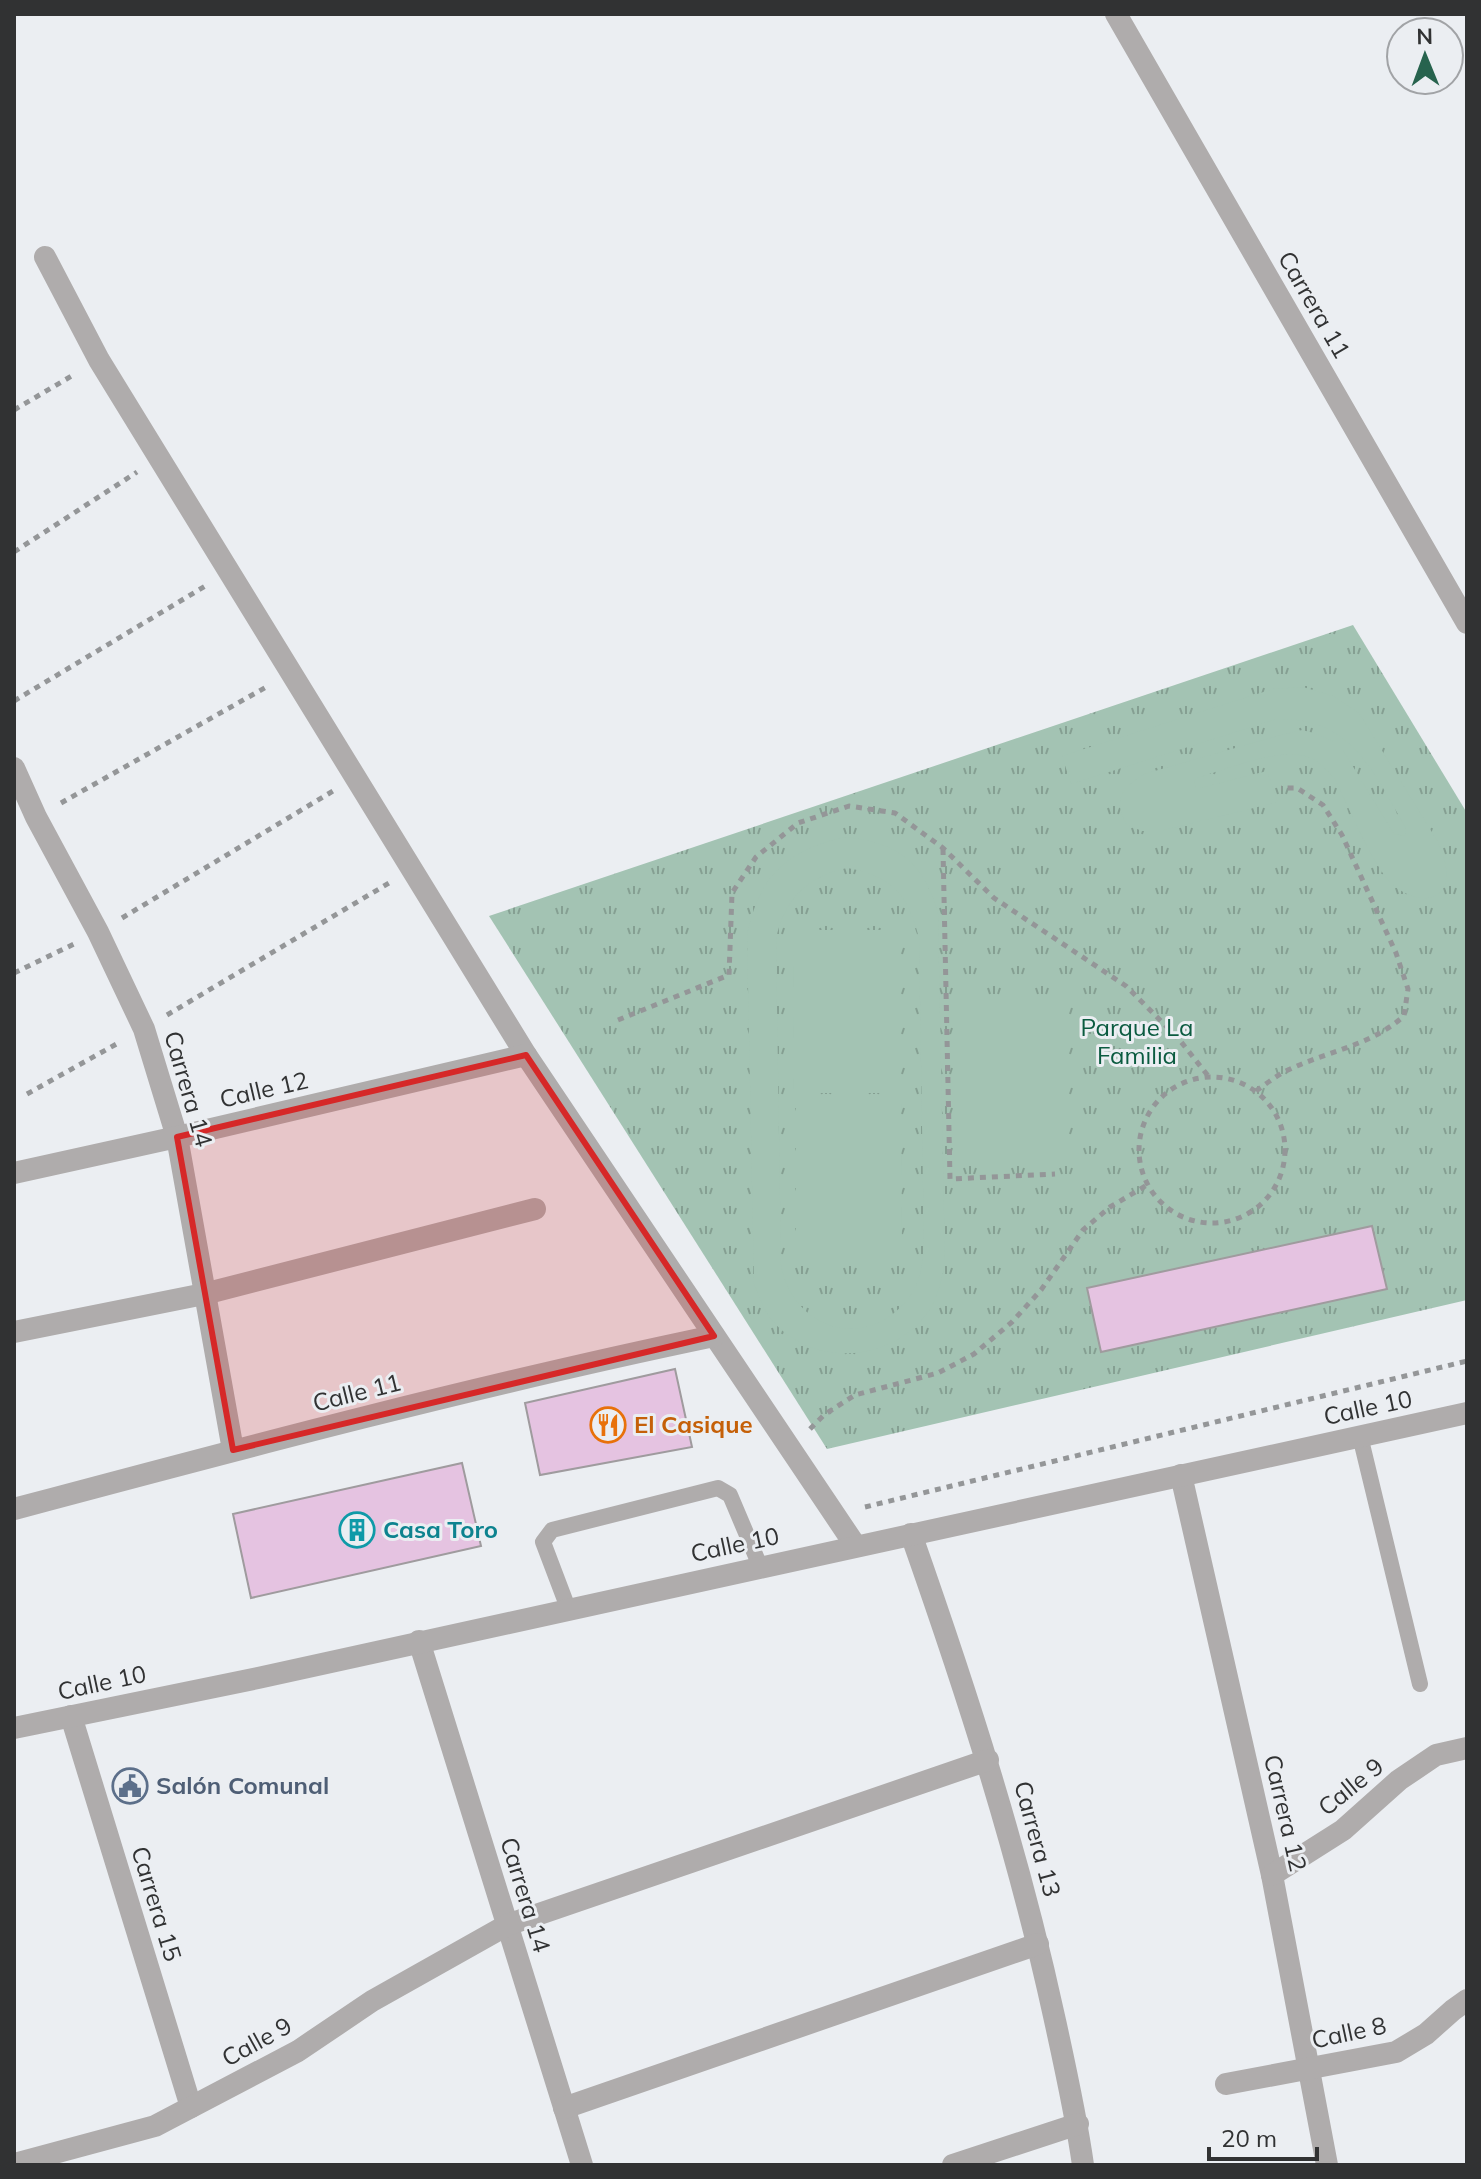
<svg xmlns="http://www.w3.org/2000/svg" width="1481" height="2179" viewBox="0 0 1481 2179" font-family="Mulish,sans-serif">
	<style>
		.park { fill: url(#park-tufts) }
		.garden { fill: #a3c3b3; fill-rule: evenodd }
		.building { fill: #e5c3e1; stroke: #9f9b9e; stroke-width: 2 }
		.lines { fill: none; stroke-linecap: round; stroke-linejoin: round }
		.path { stroke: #949698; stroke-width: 5; stroke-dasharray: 6 6; stroke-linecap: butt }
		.service { stroke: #afacac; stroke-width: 16 }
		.minor { stroke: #afacac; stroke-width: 22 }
		.tertiary { stroke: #afacac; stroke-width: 22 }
		.marked { fill: #d62828; fill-opacity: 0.2; stroke: #d62828; stroke-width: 6; stroke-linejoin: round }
		.labels { text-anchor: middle; stroke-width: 6; stroke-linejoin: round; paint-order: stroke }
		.street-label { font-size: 24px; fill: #313233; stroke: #ebeef2 }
		.park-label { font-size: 24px; fill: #0b5b40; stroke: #ebeef2 }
		.food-label { font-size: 24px; font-weight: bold; fill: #c56008; stroke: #ebeef2; text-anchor: start }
		.culture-label { font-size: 24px; font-weight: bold; fill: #0d838f; stroke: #ebeef2; text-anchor: start }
		.service-label { font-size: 24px; font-weight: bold; fill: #4e5e75; stroke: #ebeef2; text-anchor: start }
	</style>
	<defs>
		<pattern id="park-tufts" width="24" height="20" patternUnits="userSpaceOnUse" patternTransform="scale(2)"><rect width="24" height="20" fill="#a3c3b3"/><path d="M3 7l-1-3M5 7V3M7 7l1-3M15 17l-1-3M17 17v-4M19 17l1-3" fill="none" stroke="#859f92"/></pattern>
	</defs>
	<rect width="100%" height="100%" fill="#ebeef2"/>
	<!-- park -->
	<path class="park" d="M 1353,625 L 1467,813 L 1467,1300 L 827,1449 L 489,916 Z"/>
	<!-- garden -->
	<g class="garden">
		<path d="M 1303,687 L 1333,696 L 1359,713 L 1438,842 C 1444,855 1449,870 1445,884 C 1437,909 1404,896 1392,884 C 1373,866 1348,806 1335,779 C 1328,772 1321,763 1311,758 C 1282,746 1227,769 1197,778 L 1194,781 L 1196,788 L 1200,788 L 1267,771 L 1278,802 L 1160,831 L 1142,831 L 1127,825 C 1112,799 1122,789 1144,774 L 1281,735 L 1302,730 L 1314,733 L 1335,742 L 1343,750 L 1394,834 L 1405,836 L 1406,828 C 1373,772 1352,717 1277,719 L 1071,784 L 1062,756 L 1273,689 Z"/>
		<path d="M 845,837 C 897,842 925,863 938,914 L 945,1264 C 941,1282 937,1301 926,1315 C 888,1364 809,1367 770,1318 C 763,1308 759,1295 754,1284 L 747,935 C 759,876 787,850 845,837 ZM 847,868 C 892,876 908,894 919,938 L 924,1249 C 922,1265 920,1283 910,1296 C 869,1353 793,1331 781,1265 L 776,940 C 783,901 807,876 847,868 Z"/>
		<path d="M 793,930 L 899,930 L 899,1093 L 794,1093 Z"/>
		<rect x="961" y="1002" width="106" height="163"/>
		<path d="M 796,1099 L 901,1099 L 902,1263 L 796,1263 Z"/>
	</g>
	<!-- building -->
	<g class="building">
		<path d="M 1372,1226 L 1387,1289 L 1101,1352 L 1087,1288 Z"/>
		<path d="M 675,1369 L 692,1447 L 540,1475 L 525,1403 Z"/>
		<path d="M 462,1463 L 481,1546 L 251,1598 L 233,1514 Z"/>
	</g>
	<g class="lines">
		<!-- path -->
		<g class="path">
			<path d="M 14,410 L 75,374"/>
			<path d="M 14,552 L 137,472"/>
			<path d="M 14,701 L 207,585"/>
			<path d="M 61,803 L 268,686"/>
			<path d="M 943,849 L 950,1179 L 1055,1174"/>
			<path d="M 122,918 L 333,791"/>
			<path d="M 14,973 L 74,944"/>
			<path d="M 167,1015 L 389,883"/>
			<path d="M 618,1020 L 729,975 L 732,893 L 756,857 L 798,823 L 849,806 L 895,813 L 943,848 L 994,898 L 1126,986 L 1178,1038 L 1209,1077"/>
			<circle cx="1212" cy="1150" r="73"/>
			<path d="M 1256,1091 C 1266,1084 1277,1075 1288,1070 C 1328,1051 1370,1046 1404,1016 L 1408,989 L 1396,953 L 1342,835 L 1323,805 L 1297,788 L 1281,788"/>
			<path d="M 27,1094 L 120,1042"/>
			<path d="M 810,1429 L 824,1415 L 855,1395 L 938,1373 L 974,1354 L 1012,1322 L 1041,1290 L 1083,1230 L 1110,1207 L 1147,1185"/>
			<path d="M 865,1507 L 1467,1361"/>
		</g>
		<!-- service -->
		<g class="service">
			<path d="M 1360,1436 L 1420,1684"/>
			<path d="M 568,1608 L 543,1542 L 552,1530 L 718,1488 L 730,1495 L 760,1566"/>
		</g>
		<!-- minor -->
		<g class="minor">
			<path d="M 1116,14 L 1467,623"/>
			<path d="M 45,257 L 99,360 L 526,1055 L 855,1545"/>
			<path d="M 14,768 L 36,817 L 98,932 L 144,1029 L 177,1137 L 233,1450"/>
			<path d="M 14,1173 L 177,1137 L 526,1055"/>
			<path d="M 14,1332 L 204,1294 L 535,1209"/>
			<path d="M 1181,1475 L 1272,1875 L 1327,2165"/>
			<path d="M 14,1509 C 246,1447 479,1385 714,1336"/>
			<path d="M 911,1534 C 967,1693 1018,1851 1054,2016 C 1065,2066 1076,2115 1083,2165"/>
			<path d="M 419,1641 L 582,2165"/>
			<path d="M 71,1716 L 191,2107"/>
			<path d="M 1272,1875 L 1343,1830 L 1399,1780 L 1436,1755 L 1467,1748"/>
			<path d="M 1226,2084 L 1396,2052 L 1426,2034 L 1453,2010 L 1467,2000"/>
			<path d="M 564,2108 L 1038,1944"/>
			<path d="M 14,2164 L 155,2126 L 298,2051 L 372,2001 L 507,1925 L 988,1760"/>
			<path d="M 953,2165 L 1078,2124"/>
		</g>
		<!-- tertiary -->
		<path class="tertiary" d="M 14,1728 L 258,1678 L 1467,1413"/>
	</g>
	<!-- marked area -->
	<path class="marked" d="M 526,1055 L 714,1336 L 233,1450 L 177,1137 Z"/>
	<!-- icons -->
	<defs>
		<symbol id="restaurant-ring" viewBox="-11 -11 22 22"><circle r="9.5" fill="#ebeef2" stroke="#e8710a" stroke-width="1.5"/><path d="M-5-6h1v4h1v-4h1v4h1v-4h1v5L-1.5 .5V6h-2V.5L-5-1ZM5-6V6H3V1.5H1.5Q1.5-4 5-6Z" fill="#e8710a"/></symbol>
		<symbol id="building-ring" viewBox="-11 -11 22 22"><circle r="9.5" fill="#ebeef2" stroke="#0f9aa8" stroke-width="1.5"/><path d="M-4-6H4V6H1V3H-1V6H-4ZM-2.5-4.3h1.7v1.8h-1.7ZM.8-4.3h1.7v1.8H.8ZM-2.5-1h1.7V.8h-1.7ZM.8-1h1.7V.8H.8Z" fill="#0f9aa8"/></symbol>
		<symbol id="civic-ring" viewBox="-11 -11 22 22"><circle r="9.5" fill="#ebeef2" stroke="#5c6f8a" stroke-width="1.5"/><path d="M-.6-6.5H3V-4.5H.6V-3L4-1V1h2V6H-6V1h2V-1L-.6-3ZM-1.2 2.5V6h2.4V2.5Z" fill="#5c6f8a"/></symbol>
	</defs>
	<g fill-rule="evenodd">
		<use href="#restaurant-ring" x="588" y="1405" width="40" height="40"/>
		<use href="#building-ring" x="337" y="1510" width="40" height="40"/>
		<use href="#civic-ring" x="110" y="1766" width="40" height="40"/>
	</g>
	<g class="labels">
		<!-- street labels -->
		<g class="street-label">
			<text transform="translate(1314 305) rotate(60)" y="8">Carrera 11</text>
			<text transform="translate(188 1089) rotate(74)" y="8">Carrera 14</text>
			<text transform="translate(264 1090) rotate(-13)" y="8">Calle 12</text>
			<text transform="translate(357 1393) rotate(-14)" y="8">Calle 11</text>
			<text transform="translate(1368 1408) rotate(-12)" y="8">Calle 10</text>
			<text transform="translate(735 1545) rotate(-12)" y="8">Calle 10</text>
			<text transform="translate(102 1683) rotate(-12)" y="8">Calle 10</text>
			<text transform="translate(1351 1787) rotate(-39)" y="8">Calle 9</text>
			<text transform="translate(1285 1813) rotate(77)" y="8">Carrera 12</text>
			<text transform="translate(1037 1839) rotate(75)" y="8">Carrera 13</text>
			<text transform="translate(525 1895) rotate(73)" y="8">Carrera 14</text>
			<text transform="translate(156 1904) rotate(73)" y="8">Carrera 15</text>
			<text transform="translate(1349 2033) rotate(-12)" y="8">Calle 8</text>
			<text transform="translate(257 2042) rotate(-29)" y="8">Calle 9</text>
		</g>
		<!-- park labels -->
		<g class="park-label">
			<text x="1137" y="1036">Parque La<tspan x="1137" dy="28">Familia</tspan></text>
		</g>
		<!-- food labels -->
		<g class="food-label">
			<text x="634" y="1433">El Casique</text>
		</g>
		<!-- culture labels -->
		<g class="culture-label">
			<text x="383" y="1538">Casa Toro</text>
		</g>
		<!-- service labels -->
		<g class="service-label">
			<text x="156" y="1794">Salón Comunal</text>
		</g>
	</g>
	<!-- border -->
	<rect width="1481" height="2179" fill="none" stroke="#313233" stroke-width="32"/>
	<!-- north arrow -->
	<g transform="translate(1425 56) rotate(359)"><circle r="38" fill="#ebeef2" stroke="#a1a3a6" stroke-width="2"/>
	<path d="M0-6L14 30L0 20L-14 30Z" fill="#27634e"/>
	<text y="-12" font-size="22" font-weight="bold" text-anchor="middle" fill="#313233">N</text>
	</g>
	<!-- scale -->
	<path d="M1209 2147v12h108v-12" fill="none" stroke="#313233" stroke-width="4"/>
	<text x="1221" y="2147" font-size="24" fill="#313233" stroke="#ebeef2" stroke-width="6" paint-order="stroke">20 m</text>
</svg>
